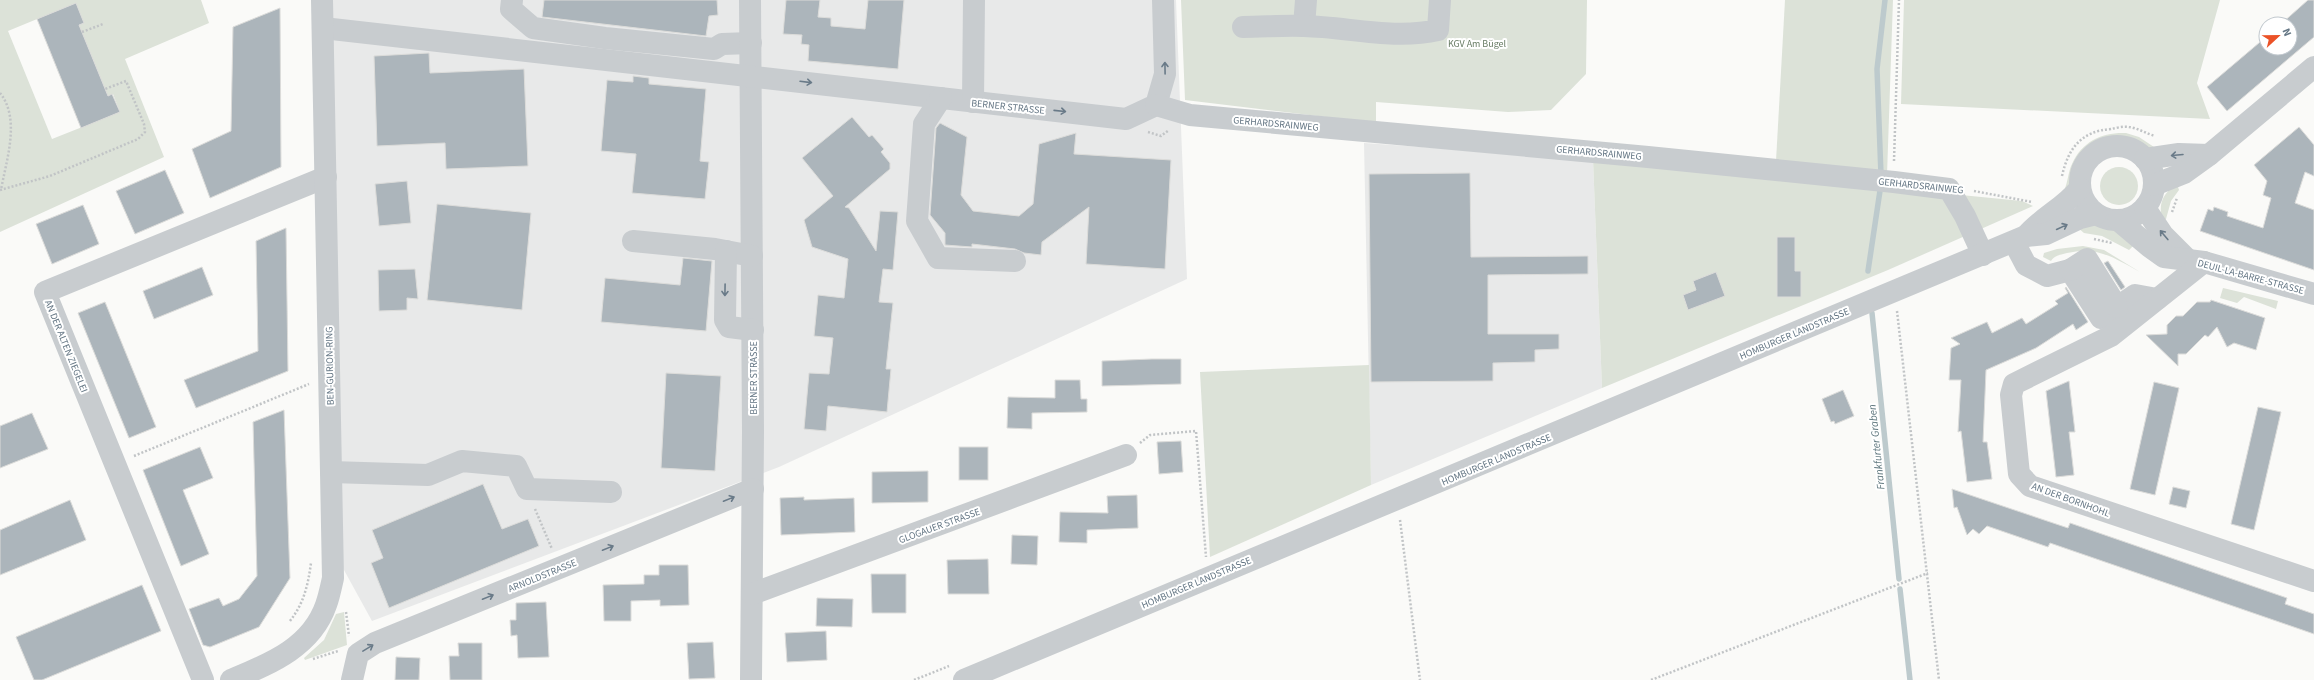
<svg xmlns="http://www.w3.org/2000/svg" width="2314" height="680" viewBox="0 0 2314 680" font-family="'Source Sans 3',sans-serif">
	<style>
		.built { fill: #e8e9e9 }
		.green { fill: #dce2d8; fill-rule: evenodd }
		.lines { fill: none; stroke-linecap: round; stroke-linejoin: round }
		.stream { stroke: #bdcacd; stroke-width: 5.5 }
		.building { fill: #acb5bb; stroke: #dcdcda }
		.path { stroke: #c1c4c6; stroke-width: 2.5; stroke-dasharray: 2 2; stroke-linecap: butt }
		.minor { stroke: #c8cccf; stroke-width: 22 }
		.oneway { stroke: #697a88 }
		.labels { text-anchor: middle; stroke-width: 4; stroke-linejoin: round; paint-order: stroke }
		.park-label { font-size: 10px; fill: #677b63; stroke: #fff }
		.street-label { font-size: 10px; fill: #647684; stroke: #fff }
		.water-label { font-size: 11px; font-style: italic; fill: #5e767d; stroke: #fff }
	</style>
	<rect width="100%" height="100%" fill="#fafaf8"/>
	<!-- built -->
	<g class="built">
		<path d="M 322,0 L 1176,0 L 1187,279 L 779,467 L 372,621 L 333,550 Z"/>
		<path d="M 1364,143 L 1593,159 L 1602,388 L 1371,485 Z"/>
	</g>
	<!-- green -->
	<g class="green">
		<path d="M 0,0 L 201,0 L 209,23 L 125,59 L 164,157 L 0,232 ZM 76,3 L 84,23 L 79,25 L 108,96 L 113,94 L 120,112 L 52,139 L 8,31 Z"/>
		<path d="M 1181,0 L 1587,0 L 1586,74 L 1551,110 L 1508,112 L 1376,102 L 1376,123 L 1185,100 Z"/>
		<path d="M 1785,0 L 1893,0 L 1887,175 L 1776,161 Z"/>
		<path d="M 1904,0 L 2220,0 L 2197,83 L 2210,119 L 1901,104 Z"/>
		<path d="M 2126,133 L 2139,137 L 2154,147 L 2150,150 C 2130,135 2097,133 2082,156 C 2074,167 2074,181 2064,191 C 2068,182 2068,172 2072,164 C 2082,141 2103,132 2126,133 Z"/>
		<path d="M 1593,159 L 2022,201 L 2033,206 L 1888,270 L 1602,388 Z"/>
		<circle cx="2119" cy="186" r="19"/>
		<path d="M 2177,184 L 2179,190 L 2171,201 L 2166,219 L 2163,220 C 2157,204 2164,192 2177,184 Z"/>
		<path d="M 2091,223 L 2115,229 L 2135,244 L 2129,250 L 2102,236 L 2084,233 L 2077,227 Z"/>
		<path d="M 2083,246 L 2104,250 L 2140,272 C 2114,258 2098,246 2067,253 C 2060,255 2055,255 2051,261 L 2043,257 L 2044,253 L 2057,249 Z"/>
		<path d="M 2223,288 L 2278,301 L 2276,309 L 2244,297 L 2237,303 L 2220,298 Z"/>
		<path d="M 1369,365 L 1371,485 L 1210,557 L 1200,372 Z"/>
		<path d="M 344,612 L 347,645 L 305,660 L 304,658 L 324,640 L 336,614 Z"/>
	</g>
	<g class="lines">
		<!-- stream -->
		<g class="stream">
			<path d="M 1881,175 L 1877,69 L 1885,0"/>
			<path d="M 1868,271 L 1881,184"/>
			<path d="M 1872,313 L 1899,579"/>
			<path d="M 1900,589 L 1910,680"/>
		</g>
	</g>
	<!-- building -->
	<g class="building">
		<path d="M 544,0 L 717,0 L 718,15 L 709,16 L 706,36 L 542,17 Z"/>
		<path d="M 786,0 L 820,0 L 818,17 L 831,18 L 831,26 L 865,29 L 868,0 L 904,0 L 898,69 L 808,61 L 809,45 L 801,44 L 802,35 L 783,34 Z"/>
		<path d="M 2308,0 L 2314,0 L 2314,37 L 2227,111 L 2207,87 L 2266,37 L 2266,48 L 2290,48 L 2290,24 L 2281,24 Z"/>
		<path d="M 76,3 L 84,23 L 79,25 L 108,96 L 112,94 L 120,112 L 81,128 L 37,19 Z"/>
		<path d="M 280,8 L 281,167 L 210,198 L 192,149 L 231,131 L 233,27 Z"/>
		<path d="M 429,53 L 430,73 L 524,69 L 528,166 L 446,169 L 445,143 L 377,146 L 374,56 Z"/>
		<path d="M 633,76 L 649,78 L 649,84 L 706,89 L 700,161 L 709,162 L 705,199 L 632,193 L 636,154 L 601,151 L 607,80 L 633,82 Z"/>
		<path d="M 852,117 L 869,137 L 872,135 L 884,149 L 881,152 L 890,163 L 890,169 L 845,207 L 849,208 L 876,251 L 880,211 L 898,212 L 893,270 L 883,269 L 879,302 L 893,303 L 886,369 L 891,369 L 887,412 L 828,406 L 826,431 L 804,429 L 809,373 L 829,374 L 833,338 L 814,336 L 818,295 L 844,298 L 848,259 L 812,247 L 804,220 L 833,196 L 802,158 Z"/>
		<path d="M 940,123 L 967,137 L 961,195 L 973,211 L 1019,216 L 1033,204 L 1039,144 L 1076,133 L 1074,154 L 1171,160 L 1165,269 L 1086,264 L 1089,207 L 1042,242 L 1041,255 L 1024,253 L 1015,249 L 972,244 L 972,247 L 945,245 L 945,233 L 930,215 L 936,128 Z"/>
		<path d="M 2299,127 L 2314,145 L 2314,176 L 2305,172 L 2295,203 L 2314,210 L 2314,270 L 2200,231 L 2208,209 L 2213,211 L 2214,207 L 2228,212 L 2227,216 L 2263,228 L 2271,198 L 2263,195 L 2267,181 L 2254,165 Z"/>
		<path d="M 165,170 L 184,213 L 135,234 L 116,191 Z"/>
		<path d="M 1470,173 L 1471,257 L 1588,256 L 1588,274 L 1488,275 L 1488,334 L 1559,334 L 1559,349 L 1535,350 L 1535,362 L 1493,363 L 1493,381 L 1371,382 L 1369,174 Z"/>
		<path d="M 407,181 L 411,223 L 379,226 L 375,184 Z"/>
		<path d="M 437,204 L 531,213 L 522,310 L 427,300 Z"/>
		<path d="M 83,205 L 99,244 L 52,264 L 36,224 Z"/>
		<path d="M 286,228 L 288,371 L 196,408 L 184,380 L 258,351 L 256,241 Z"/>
		<path d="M 1777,237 L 1795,237 L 1795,271 L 1801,271 L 1801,297 L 1777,297 Z"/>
		<path d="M 683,258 L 712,261 L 706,331 L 601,322 L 605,278 L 680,285 Z"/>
		<path d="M 2108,261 L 2125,287 L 2121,290 L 2104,263 Z"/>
		<path d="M 202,267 L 213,295 L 154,319 L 143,291 Z"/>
		<path d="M 415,269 L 418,299 L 407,298 L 407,310 L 379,311 L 378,270 Z"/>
		<path d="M 1716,272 L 1725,296 L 1688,310 L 1683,295 L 1696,290 L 1693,281 Z"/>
		<path d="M 2066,287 L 2088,322 L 2076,330 L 2073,324 L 2036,348 L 1986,370 L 1983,442 L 1987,442 L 1992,479 L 1967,482 L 1961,431 L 1958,432 L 1961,380 L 1949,380 L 1951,348 L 1960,344 L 1951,338 L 1987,322 L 1992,333 L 2022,318 L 2026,324 L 2058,304 L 2055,301 L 2068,293 L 2065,288 Z"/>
		<path d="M 2211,300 L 2265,318 L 2256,350 L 2234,343 L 2227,347 L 2217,327 L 2208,337 L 2205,335 L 2186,354 L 2178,354 L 2178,366 L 2146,335 L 2167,334 L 2167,325 L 2176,316 L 2183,316 L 2197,302 L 2210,302 Z"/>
		<path d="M 105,302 L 156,427 L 129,438 L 78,313 Z"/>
		<path d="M 1152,359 L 1181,359 L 1181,384 L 1102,386 L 1102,361 Z"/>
		<path d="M 666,373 L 721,376 L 715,471 L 661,468 Z"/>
		<path d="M 1055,380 L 1080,380 L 1081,399 L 1087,399 L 1087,412 L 1032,413 L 1032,429 L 1007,428 L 1008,397 L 1055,398 Z"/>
		<path d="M 2069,381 L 2075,432 L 2069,432 L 2074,475 L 2056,477 L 2046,391 Z"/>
		<path d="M 2154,382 L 2179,388 L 2155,495 L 2130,489 Z"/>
		<path d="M 1843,390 L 1854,416 L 1835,424 L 1834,421 L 1831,422 L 1822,399 Z"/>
		<path d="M 2258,407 L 2281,412 L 2254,530 L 2231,524 Z"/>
		<path d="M 284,410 L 290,578 L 259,627 L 210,647 L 203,645 L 189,609 L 219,598 L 223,606 L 239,599 L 257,576 L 253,422 Z"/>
		<path d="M 32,413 L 48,449 L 0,468 L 0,426 Z"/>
		<path d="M 1181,441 L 1183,472 L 1159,474 L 1157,442 Z"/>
		<path d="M 200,447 L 213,478 L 183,490 L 209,554 L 181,566 L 143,470 Z"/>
		<rect x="959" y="447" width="29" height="33"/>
		<path d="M 928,471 L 928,502 L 872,503 L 872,472 Z"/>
		<path d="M 483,484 L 502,529 L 528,519 L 539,546 L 389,608 L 371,563 L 383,558 L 372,530 Z"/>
		<path d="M 2173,487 L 2190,491 L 2186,508 L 2169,504 Z"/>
		<path d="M 1952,489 L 2068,528 L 2070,523 L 2287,598 L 2285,604 L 2314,614 L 2314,634 L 2050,543 L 2048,547 L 1987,526 L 1979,534 L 1973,529 L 1967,535 L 1957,507 L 1954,508 Z"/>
		<path d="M 1137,495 L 1138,528 L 1087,530 L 1087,543 L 1059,542 L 1060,512 L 1108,513 L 1107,496 Z"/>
		<path d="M 804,497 L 804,500 L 854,498 L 855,532 L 781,535 L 780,498 Z"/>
		<path d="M 70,500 L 86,540 L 0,575 L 0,530 Z"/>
		<path d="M 1012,535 L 1038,536 L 1037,565 L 1011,564 Z"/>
		<path d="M 988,559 L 989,594 L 948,594 L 947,560 Z"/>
		<path d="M 659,565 L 688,565 L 689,605 L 660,606 L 660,600 L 631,601 L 631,621 L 604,621 L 603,585 L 644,584 L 644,575 L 659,575 Z"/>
		<path d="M 871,574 L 906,574 L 906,613 L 872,613 Z"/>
		<path d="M 142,585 L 161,631 L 42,680 L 34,680 L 16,637 Z"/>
		<path d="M 817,598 L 853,599 L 852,627 L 816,626 Z"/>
		<path d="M 546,602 L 549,657 L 518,658 L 517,635 L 511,636 L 510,620 L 516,620 L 516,603 Z"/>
		<path d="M 826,631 L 827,660 L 787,662 L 785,633 Z"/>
		<path d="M 713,642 L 715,678 L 689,679 L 687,643 Z"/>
		<path d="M 458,643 L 482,643 L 482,680 L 450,680 L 449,656 L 459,656 Z"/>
		<path d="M 396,657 L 420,658 L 419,680 L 395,680 Z"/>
	</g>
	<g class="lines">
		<!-- path -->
		<g class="path">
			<path d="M 82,32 L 103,24"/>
			<path d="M 0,93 C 21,119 6,161 1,190"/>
			<path d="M 1148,132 L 1161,136 L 1169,130"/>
			<path d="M 1894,161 L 1899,0"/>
			<path d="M 2062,176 C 2068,149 2081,131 2111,129 C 2116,128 2123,126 2129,127 C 2138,128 2147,134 2155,136"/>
			<path d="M 0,190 L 50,176 L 138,139 L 145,132 L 144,124 L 126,81 L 105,89"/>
			<path d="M 1974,191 L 2032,202"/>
			<path d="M 2172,212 L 2177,198"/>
			<path d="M 2094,239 L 2112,243"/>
			<path d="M 1897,311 L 1939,680"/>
			<path d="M 1140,443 L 1150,435 L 1196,431 L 1206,557"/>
			<path d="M 134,456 L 309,384"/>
			<path d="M 535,509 L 552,549"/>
			<path d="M 1400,520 L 1420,680"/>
			<path d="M 346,612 L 349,636"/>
			<path d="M 290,621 C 304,603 308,585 311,563"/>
			<path d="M 313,659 L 338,651"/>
			<path d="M 914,680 L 949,666"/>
			<path d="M 1651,680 L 1928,573"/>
		</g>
		<!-- minor -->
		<g class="minor">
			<path d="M 512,0 L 511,9 L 533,28 L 605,38 L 714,49 L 722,44 L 751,43"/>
			<path d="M 750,0 L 753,432 L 751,680"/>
			<path d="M 1304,26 L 1306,0"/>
			<path d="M 1243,27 C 1263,27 1284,25 1304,26 C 1348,27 1394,40 1438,30 L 1440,0"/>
			<path d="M 323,28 L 1126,119 L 1156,105 L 1165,74 L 1163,0"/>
			<path d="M 941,98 L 924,124 L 917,221 L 938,258 L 1015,261"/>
			<path d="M 973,102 L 974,0"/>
			<path d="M 1156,105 L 1190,115 L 1648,157 L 1894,182 L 1949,189 L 1965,216 L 1983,255"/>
			<circle cx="2117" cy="183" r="37"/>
			<path d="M 2145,159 L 2179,154 L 2209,155"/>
			<path d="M 2154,185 L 2184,173 L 2209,155 L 2314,67"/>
			<path d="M 2145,208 L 2163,235 L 2187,259"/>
			<path d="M 2118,220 L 2150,247 L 2164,257 L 2204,262 L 2314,294"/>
			<path d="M 2026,236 C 2042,217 2064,208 2080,188"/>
			<path d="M 633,241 L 715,249 L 752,256"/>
			<path d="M 2014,242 L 2026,265 L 2047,276 L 2070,270 L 2101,318 L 2135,295 L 2157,299"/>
			<path d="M 726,251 L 725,320 L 729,327 L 753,330"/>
			<path d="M 2204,262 L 2111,336 L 2014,384 L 2011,395 L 2019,474 L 2030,486 L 2314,581"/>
			<path d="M 2070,270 L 2087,259 L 2117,307"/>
			<path d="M 331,472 L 428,475 L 462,461 L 516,466 L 527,489 L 611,492"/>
			<path d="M 752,594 L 1126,455"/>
			<path d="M 203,680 L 45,292 L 326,177"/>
			<path d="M 231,680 C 269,664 311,648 326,605 C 329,597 331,587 333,578 L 322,0"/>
			<path d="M 352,680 L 358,654 L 375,643 L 753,489"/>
			<path d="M 964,680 L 2026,236 L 2046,234 L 2080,218 L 2096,214"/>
		</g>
	</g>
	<!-- one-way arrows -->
	<defs><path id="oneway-shaft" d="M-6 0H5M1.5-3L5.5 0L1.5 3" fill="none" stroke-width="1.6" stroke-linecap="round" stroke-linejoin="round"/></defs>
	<g class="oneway">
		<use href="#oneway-shaft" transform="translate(1165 68) rotate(-91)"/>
		<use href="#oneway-shaft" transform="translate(806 82) rotate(7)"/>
		<use href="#oneway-shaft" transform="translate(1060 111) rotate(6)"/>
		<use href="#oneway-shaft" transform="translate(2177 155) rotate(175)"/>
		<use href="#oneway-shaft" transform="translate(2062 227) rotate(-25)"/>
		<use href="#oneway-shaft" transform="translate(2164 235) rotate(-130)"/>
		<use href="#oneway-shaft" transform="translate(725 290) rotate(91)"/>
		<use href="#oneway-shaft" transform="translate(729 499) rotate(-22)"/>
		<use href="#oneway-shaft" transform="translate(608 548) rotate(-22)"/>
		<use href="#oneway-shaft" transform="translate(488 597) rotate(-22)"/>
		<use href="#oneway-shaft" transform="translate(368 648) rotate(-31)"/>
	</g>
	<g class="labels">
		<!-- park labels -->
		<g class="park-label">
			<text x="1477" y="47">KGV Am Bügel</text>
		</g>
		<!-- street labels -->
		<g class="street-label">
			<text transform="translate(1008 106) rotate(6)" y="4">BERNER STRASSE</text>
			<text transform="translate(1276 123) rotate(5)" y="4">GERHARDSRAINWEG</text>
			<text transform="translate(1599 152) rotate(5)" y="4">GERHARDSRAINWEG</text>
			<text transform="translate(1921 185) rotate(6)" y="4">GERHARDSRAINWEG</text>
			<text transform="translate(2251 276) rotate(15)" y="4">DEUIL-LA-BARRE-STRASSE</text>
			<text transform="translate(1794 333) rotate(-23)" y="4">HOMBURGER LANDSTRASSE</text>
			<text transform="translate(67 346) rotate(68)" y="4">AN DER ALTEN ZIEGELEI</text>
			<text transform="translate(329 366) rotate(-91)" y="4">BEN-GURION-RING</text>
			<text transform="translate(753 378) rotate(-90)" y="4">BERNER STRASSE</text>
			<text transform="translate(1496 459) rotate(-23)" y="4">HOMBURGER LANDSTRASSE</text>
			<text transform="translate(2071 499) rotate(20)" y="4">AN DER BORNHOHL</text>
			<text transform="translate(939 525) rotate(-20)" y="4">GLOGAUER STRASSE</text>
			<text transform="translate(542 575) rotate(-22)" y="4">ARNOLDSTRASSE</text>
			<text transform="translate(1196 582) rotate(-23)" y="4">HOMBURGER LANDSTRASSE</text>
		</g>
		<!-- water labels -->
		<g class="water-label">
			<text transform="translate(1876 447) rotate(-96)" y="4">Frankfurter Graben</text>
		</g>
	</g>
	<!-- north arrow -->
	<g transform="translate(2278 36) rotate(68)"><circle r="19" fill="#ffffff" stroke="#c1c8ce"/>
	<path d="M0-3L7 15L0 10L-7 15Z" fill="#eb5227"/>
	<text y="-6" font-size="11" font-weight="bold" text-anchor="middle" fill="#647684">N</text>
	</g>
</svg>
